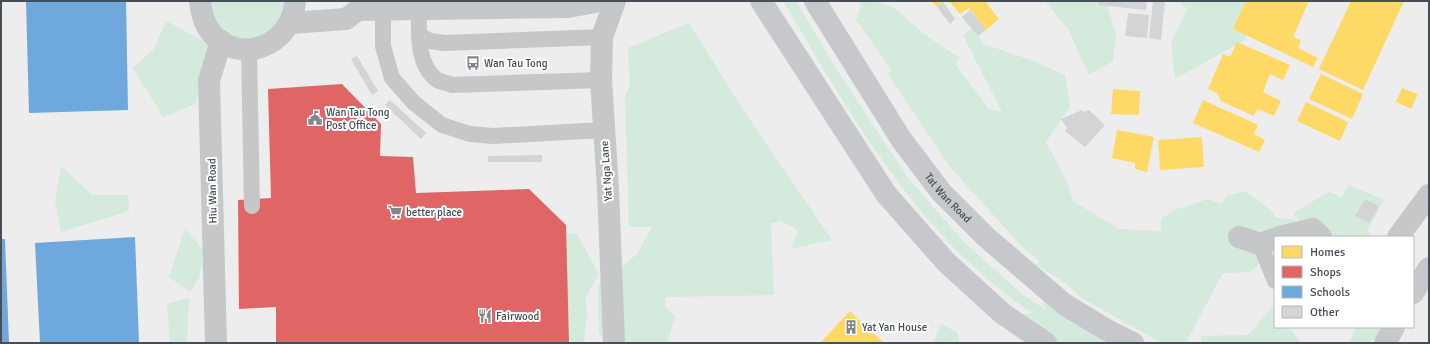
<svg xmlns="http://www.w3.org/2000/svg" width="1430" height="344" viewBox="0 0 1430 344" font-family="Signika,sans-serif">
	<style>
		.green { fill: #d3eadc }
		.homes { fill: #ffd966 }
		.shops { fill: #e06666 }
		.schools { fill: #6fa8dc }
		.building { fill: #d3d4d6 }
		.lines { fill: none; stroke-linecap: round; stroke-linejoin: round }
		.lane { stroke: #c5c7c8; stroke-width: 16 }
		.street { stroke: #c5c7c8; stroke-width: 22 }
		.secondary { stroke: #c6c8cb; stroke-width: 22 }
		.labels { text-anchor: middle; stroke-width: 4; stroke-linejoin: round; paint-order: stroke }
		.poi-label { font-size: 11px; fill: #464f57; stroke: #fff; text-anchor: start }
		.street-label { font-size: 11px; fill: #464f57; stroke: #fff }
	</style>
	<rect width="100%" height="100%" fill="#ededed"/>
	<!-- green -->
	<g class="green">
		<path d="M 207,1 L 283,1 C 284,13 275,31 264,36 C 257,39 246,39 238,40 L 216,27 Z"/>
		<path d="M 783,1 L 796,1 L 837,70 L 908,178 L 966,244 L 1022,294 L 1046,310 L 1035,279 L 1088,317 L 1115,321 L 1127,343 L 1030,343 L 1013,329 L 1025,314 L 1032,313 C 919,238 851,115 783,1 Z"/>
		<path d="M 862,1 C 894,1 899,13 921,31 C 933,41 947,49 960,58 L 955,64 L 988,108 L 1002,112 L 963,35 L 976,26 L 981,43 L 1034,61 L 1065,75 L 1070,106 L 1046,142 L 1068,184 L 1073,201 L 1119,229 L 1161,231 L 1161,219 L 1174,210 L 1208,199 L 1221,204 L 1227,196 L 1246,191 L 1273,212 L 1275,217 L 1299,221 L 1293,213 L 1329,192 L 1342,197 L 1348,184 L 1384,200 L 1368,230 L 1370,237 L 1275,237 L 1275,251 L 1250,272 L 1225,273 L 1222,274 L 1186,343 L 1162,343 L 1082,298 L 1064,282 L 1036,265 L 1039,261 L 1024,249 L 950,167 L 887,73 L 892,72 L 889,66 L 856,20 Z"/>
		<path d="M 1045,1 L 1106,1 L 1116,34 L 1113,61 L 1089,75 L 1068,29 Z"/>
		<path d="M 1178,1 L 1256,1 L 1245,40 L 1175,79 L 1171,44 L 1187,9 Z"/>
		<path d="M 166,21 L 211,45 L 195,104 L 163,117 L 133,68 L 154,49 Z"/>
		<path d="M 689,23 L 744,111 L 832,240 L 791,249 L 798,230 L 777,219 L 779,223 L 771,223 L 774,295 L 666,297 L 665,307 L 675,316 L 667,343 L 605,343 L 599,332 L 598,286 L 637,254 L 652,227 L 629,227 L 625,95 L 630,86 L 628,48 Z"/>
		<path d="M 61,166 L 92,195 L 128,195 L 129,211 L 61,232 L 55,201 Z"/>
		<path d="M 185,228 L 204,251 L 199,278 L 190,292 L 169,277 Z"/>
		<path d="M 555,232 L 577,234 L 599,275 L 585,298 L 587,313 L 584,343 L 575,343 L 561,337 Z"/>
		<path d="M 189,298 L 187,343 L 170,343 L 167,304 Z"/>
		<path d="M 1271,308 L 1275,312 L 1275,327 L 1289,327 L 1301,343 L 1201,343 L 1201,336 L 1248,335 Z"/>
		<path d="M 941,324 L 958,333 L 959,343 L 934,343 Z"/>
		<path d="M 1356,327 L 1387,327 L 1369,343 L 1349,343 Z"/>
	</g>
	<!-- homes -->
	<g class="homes">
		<path d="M 932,1 L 942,1 L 943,2 L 937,7 Z"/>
		<path d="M 949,1 L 985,1 L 999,19 L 986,30 L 969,8 L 960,14 Z"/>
		<path d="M 1246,1 L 1309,1 L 1293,37 L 1301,40 L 1298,48 L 1318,58 L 1313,67 L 1233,29 Z"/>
		<path d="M 1351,1 L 1404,1 L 1363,90 L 1319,69 Z"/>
		<path d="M 1237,42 L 1290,65 L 1283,80 L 1270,74 L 1263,92 L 1281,101 L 1274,116 L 1257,109 L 1254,116 L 1221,101 L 1217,93 L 1208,89 L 1223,54 L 1230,57 Z"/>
		<path d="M 1321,74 L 1363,94 L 1352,119 L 1309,99 Z"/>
		<path d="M 1402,88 L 1418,94 L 1411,109 L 1396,102 Z"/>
		<path d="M 1113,89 L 1140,91 L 1139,115 L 1111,114 Z"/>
		<path d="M 1203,100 L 1258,125 L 1254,134 L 1265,140 L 1259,152 L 1193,123 Z"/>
		<path d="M 1306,102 L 1348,122 L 1340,141 L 1297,121 Z"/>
		<path d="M 1117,130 L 1154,137 L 1147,172 L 1135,169 L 1135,163 L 1112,158 Z"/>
		<path d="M 1202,137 L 1204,167 L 1160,170 L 1158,140 Z"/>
		<path d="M 850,311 L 884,343 L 820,343 Z"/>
	</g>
	<!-- shops -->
	<path class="shops" d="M 342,84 L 381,124 L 380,156 L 413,157 L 416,193 L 529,189 L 566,225 L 569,343 L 276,343 L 276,307 L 239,309 L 238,200 L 271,198 L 268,89 Z"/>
	<!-- schools -->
	<g class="schools">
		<path d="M 26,1 L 126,1 L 128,110 L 29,113 Z"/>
		<path d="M 135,237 L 139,343 L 40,343 L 35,243 Z"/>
		<path d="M 1,239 L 5,239 L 9,343 L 1,343 Z"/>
	</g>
	<!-- building -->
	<g class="building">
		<path d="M 1099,1 L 1147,1 L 1146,10 L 1098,5 Z"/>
		<path d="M 1153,1 L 1165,1 L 1161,40 L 1149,38 Z"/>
		<path d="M 943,2 L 955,19 L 950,24 L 937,7 Z"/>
		<path d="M 970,10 L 986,30 L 978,36 L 962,17 Z"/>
		<path d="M 1128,13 L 1149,15 L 1147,38 L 1125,36 Z"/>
		<path d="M 357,56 L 378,91 L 372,95 L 351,59 Z"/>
		<path d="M 390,100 L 426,133 L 421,139 L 385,105 Z"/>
		<path d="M 1082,110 L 1084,112 L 1089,110 L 1105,125 L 1085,147 L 1065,131 L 1067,128 L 1061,119 Z"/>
		<path d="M 542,155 L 542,162 L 488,162 L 488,156 Z"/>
		<path d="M 1365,199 L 1379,206 L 1369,223 L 1355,216 Z"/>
	</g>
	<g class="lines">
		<!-- lane -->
		<g class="lane">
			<path d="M 383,10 L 383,46 L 392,78 L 414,103 L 442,125 L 470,134 L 493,136 L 603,130"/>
			<path d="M 419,10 C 419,33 416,64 437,80 C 441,82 448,83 452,85 L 601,80"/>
			<path d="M 419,35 L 430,41 L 444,43 L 602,37"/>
			<path d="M 249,50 L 252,206"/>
			<path d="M 1260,244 L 1275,281"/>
		</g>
		<!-- street -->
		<g class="street">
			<path d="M 200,1 C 201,11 203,21 209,30 C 237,68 293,46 295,1"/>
			<path d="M 290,23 L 346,19 L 358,10 L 568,7 L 601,1"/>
			<path d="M 1239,237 L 1260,244 L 1275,239"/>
			<path d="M 1280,237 L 1313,229 L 1321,237"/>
			<path d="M 1398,237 L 1429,195"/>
			<path d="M 216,343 L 209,81 L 221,41"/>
			<path d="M 614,343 L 608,189 L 601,80 L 602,37 L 615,1"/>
		</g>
		<!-- secondary -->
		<g class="secondary">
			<path d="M 761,1 L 886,194 L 946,262 L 1003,314 L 1046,343"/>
			<path id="s1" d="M 815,1 L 901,139 L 941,192 L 986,237 L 1064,304 L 1105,329 L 1133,343"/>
			<path d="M 1413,293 L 1429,268"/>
			<path d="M 1385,343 L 1394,327"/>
		</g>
	</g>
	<!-- icons -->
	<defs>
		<symbol id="bus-bare" viewBox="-9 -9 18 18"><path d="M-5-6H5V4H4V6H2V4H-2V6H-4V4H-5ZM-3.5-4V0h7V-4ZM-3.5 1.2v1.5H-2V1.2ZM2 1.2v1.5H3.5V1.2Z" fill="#80868c" stroke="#fff" stroke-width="2.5" paint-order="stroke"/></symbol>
		<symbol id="civic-bare" viewBox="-9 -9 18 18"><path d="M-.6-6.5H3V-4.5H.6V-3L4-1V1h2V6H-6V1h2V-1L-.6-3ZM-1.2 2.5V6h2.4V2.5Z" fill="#80868c" stroke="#fff" stroke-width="2.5" paint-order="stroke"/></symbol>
		<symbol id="supermarket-bare" viewBox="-9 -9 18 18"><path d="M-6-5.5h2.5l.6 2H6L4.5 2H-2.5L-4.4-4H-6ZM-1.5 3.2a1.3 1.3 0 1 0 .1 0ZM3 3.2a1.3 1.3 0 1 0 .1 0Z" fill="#80868c" stroke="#fff" stroke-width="2.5" paint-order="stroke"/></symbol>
		<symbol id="restaurant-bare" viewBox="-9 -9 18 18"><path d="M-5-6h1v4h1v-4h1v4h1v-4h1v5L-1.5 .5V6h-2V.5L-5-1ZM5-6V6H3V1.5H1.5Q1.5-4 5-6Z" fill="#80868c" stroke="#fff" stroke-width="2.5" paint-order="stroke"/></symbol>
		<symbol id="building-bare" viewBox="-9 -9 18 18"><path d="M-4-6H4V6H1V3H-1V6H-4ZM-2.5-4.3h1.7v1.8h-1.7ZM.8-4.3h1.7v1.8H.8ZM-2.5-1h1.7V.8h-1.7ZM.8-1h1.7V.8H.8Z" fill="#80868c" stroke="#fff" stroke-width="2.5" paint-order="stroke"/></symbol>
	</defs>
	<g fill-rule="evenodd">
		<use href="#bus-bare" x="463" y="53" width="20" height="20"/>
		<use href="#civic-bare" x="305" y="108" width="20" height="20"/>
		<use href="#supermarket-bare" x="385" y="202" width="20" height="20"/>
		<use href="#restaurant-bare" x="475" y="306" width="20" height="20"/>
		<use href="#building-bare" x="841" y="317" width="20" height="20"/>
	</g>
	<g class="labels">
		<!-- poi labels -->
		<g class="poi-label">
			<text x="484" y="67">Wan Tau Tong</text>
			<text x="326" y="116">Wan Tau Tong<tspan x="326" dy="13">Post Office</tspan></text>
			<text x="406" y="216">better place</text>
			<text x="496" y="320">Fairwood</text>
			<text x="862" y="331">Yat Yan House</text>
		</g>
		<!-- street labels -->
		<g class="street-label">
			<text transform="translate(606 171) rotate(-94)" y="4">Yat Nga Lane</text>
			<text transform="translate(212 191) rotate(-91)" y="4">Hiu Wan Road</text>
			<text dy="4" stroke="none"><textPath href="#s1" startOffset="238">Tat Wan Road</textPath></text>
		</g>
	</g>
	<!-- border -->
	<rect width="1430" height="344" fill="none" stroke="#464f57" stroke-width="4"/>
	<!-- legend -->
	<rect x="1274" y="236" width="140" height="92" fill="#ffffff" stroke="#b5b9bc"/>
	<rect x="1282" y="246" width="20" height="12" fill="#ffd966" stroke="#b5b9bc"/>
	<text x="1310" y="256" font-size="12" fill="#464f57">Homes</text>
	<rect x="1282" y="266" width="20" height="12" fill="#e06666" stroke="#b5b9bc"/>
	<text x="1310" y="276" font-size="12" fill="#464f57">Shops</text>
	<rect x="1282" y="286" width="20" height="12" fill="#6fa8dc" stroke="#b5b9bc"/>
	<text x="1310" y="296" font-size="12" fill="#464f57">Schools</text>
	<rect x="1282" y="306" width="20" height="12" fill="#d3d4d6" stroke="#b5b9bc"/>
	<text x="1310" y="316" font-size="12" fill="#464f57">Other</text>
</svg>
